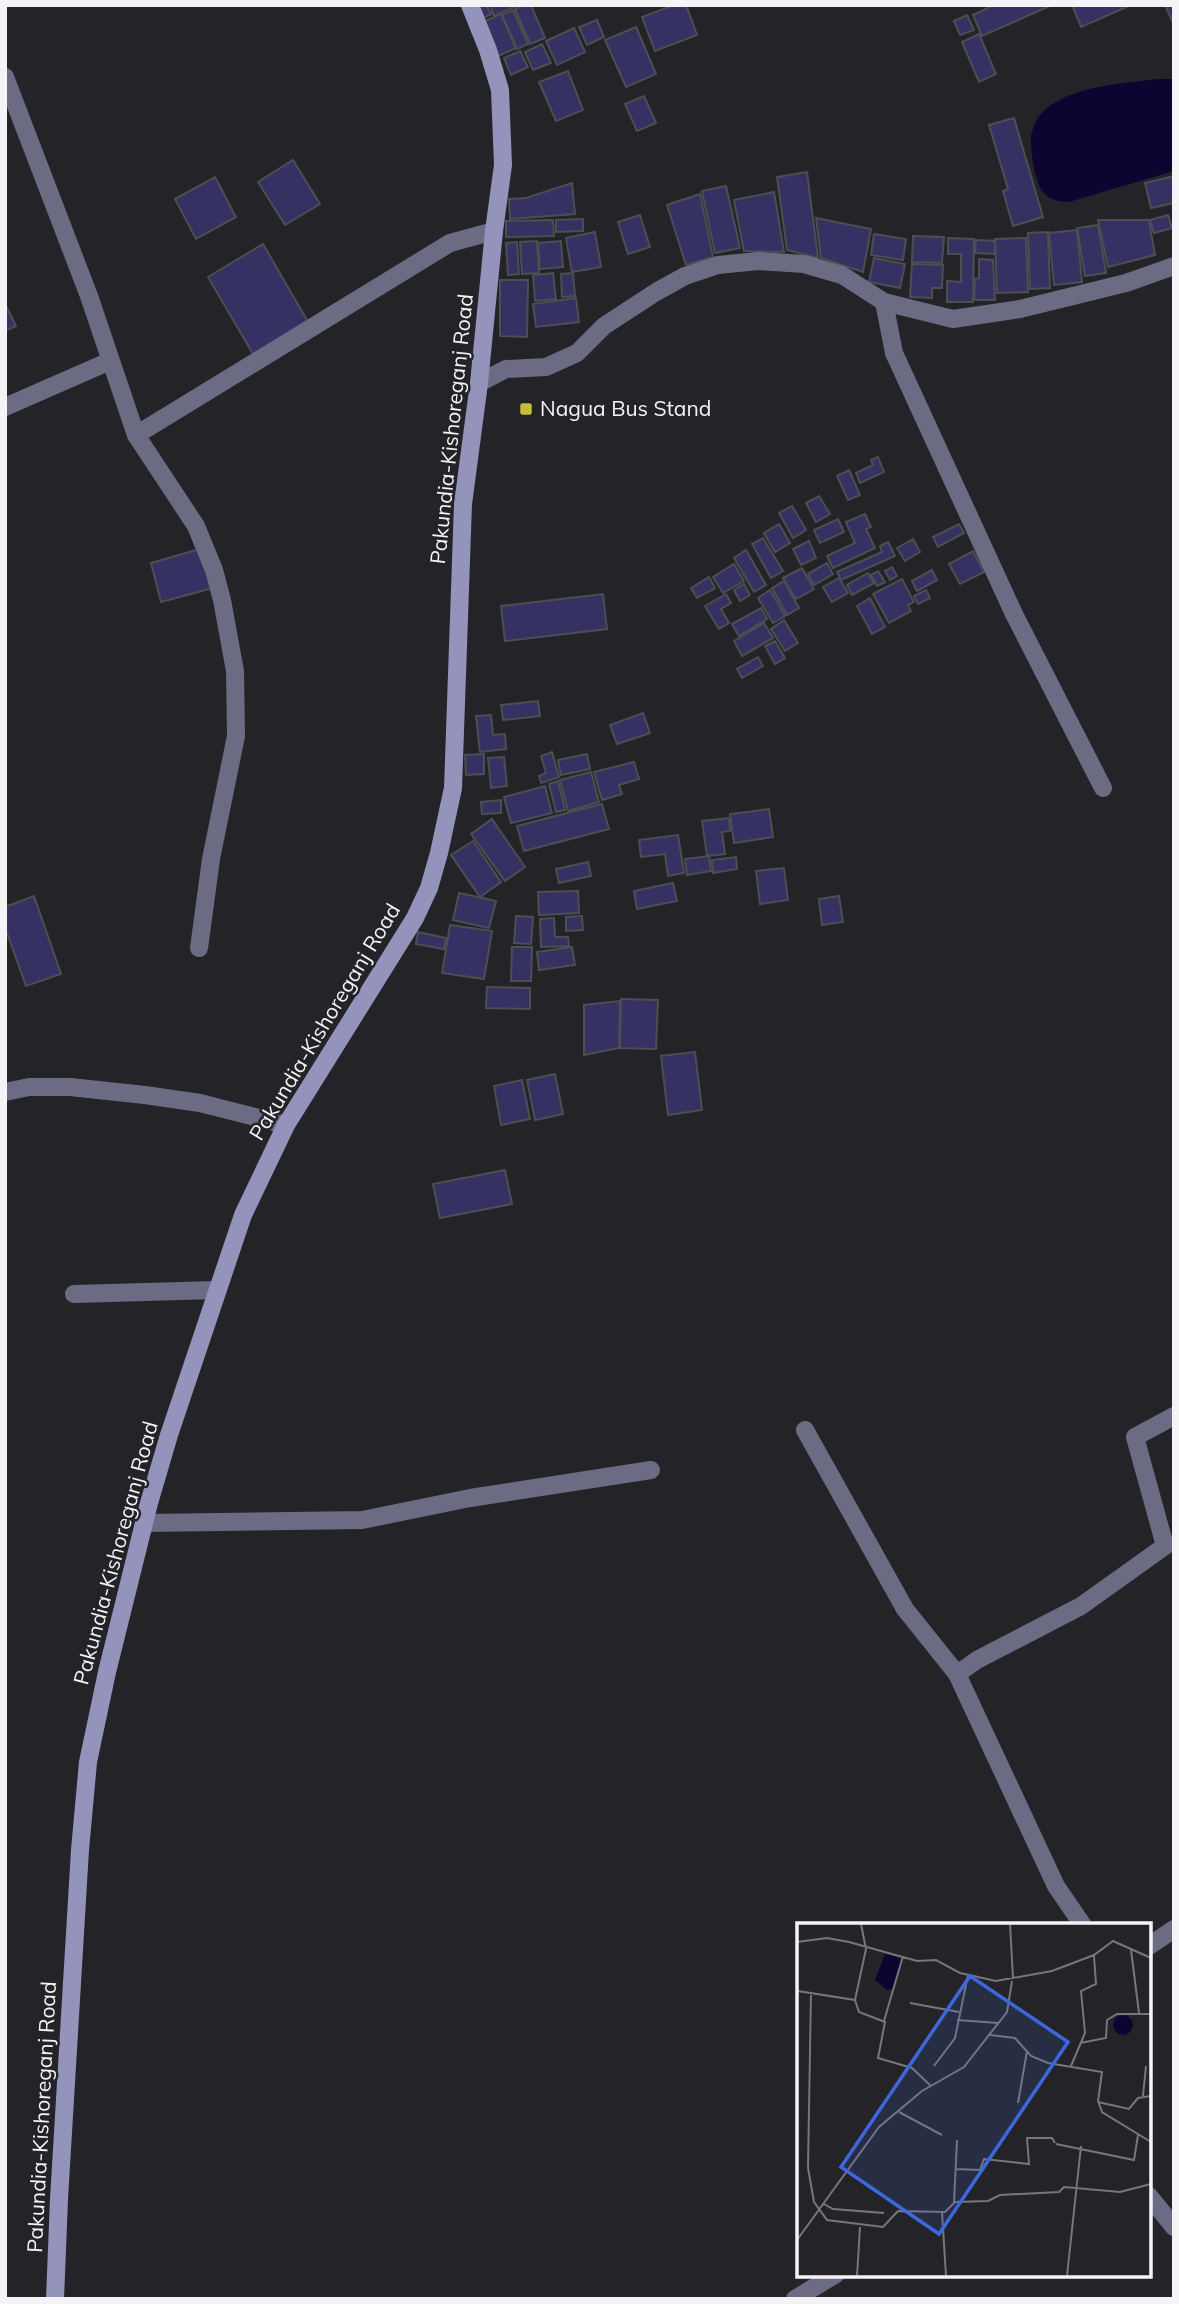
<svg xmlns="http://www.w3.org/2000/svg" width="1179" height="2304" viewBox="0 0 1179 2304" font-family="Mulish,sans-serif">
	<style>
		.water { fill: #0e0431 }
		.building { fill: #353163; stroke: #4d4e52; stroke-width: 2 }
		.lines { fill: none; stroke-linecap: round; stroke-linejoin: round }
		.minor { stroke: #6b6b84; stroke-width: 18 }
		.tertiary { stroke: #6b6b84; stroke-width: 18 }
		.secondary { stroke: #9493bb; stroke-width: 18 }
		.poi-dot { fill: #c6bc3d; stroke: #242428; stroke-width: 2.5 }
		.labels { text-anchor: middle; stroke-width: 5; stroke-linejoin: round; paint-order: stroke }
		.poi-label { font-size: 21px; fill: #f4f4f7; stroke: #242428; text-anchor: start }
		.street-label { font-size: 21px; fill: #f4f4f7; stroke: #242428 }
		.inset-road { fill: none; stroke: #77777b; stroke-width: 2 }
		.view { fill: #3d67dd; fill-opacity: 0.15; stroke: #3d67dd; stroke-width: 3.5 }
		.inset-edge { fill: none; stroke: #f4f4f7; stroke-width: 3.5 }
	</style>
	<rect width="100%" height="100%" fill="#242428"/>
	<!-- water -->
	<path class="water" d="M 1156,79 L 1174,79 L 1174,171 L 1069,202 C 1059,202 1051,201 1044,193 C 1035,184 1030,150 1031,136 C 1033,124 1041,111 1051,105 C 1081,85 1121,84 1156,79 Z"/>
	<!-- building -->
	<g class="building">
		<path d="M 474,5 L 486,5 L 491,14 L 482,19 Z"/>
		<path d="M 490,5 L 515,5 L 516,6 L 494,16 Z"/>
		<path d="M 524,5 L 531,5 L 545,38 L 530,44 L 515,9 Z"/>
		<path d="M 674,5 L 686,5 L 697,35 L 655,51 L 642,17 Z"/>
		<path d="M 994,5 L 1052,5 L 982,36 L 973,15 Z"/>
		<path d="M 1072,5 L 1131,5 L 1081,27 Z"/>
		<path d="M 1165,5 L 1174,5 L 1174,25 Z"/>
		<path d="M 513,10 L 528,44 L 517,49 L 502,15 Z"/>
		<path d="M 501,14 L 516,48 L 496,57 L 481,23 Z"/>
		<path d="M 967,15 L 974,30 L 960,35 L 954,21 Z"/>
		<path d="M 597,20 L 604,37 L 587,45 L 579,27 Z"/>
		<path d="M 636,27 L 656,74 L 626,87 L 605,40 Z"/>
		<path d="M 574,28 L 585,52 L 557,65 L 546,41 Z"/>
		<path d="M 979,34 L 996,74 L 979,82 L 962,42 Z"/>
		<path d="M 542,44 L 551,63 L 533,70 L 525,52 Z"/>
		<path d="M 520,51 L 528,67 L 511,75 L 504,58 Z"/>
		<path d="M 568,71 L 583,110 L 556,121 L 539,82 Z"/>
		<path d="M 644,96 L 656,123 L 637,131 L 625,104 Z"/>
		<path d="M 1014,118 L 1043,217 L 1013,226 L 1003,191 L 1008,189 L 989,125 Z"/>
		<path d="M 293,160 L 320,204 L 285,225 L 258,182 Z"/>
		<path d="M 807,172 L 818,258 L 787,250 L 777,177 Z"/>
		<path d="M 1174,176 L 1174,203 L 1151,208 L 1145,183 Z"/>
		<path d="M 215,177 L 236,217 L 196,239 L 175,199 Z"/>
		<path d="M 572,183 L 575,214 L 510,219 L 509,199 L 526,198 Z"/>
		<path d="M 726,186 L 740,248 L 715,253 L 702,191 Z"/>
		<path d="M 774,192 L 784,252 L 744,251 L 734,200 Z"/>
		<path d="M 700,194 L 713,257 L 686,265 L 667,205 Z"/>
		<path d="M 640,215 L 650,247 L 628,254 L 618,222 Z"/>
		<path d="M 1168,215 L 1172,228 L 1154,233 L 1150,220 Z"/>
		<path d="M 816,218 L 871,229 L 863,272 L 821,258 Z"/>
		<path d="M 583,219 L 583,231 L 556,232 L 556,220 Z"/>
		<path d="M 553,220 L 554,236 L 506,237 L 506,221 Z"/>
		<path d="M 1098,220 L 1149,220 L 1155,255 L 1108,267 Z"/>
		<path d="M 1098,225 L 1106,273 L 1085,276 L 1077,228 Z"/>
		<path d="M 1077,230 L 1082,282 L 1054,285 L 1049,233 Z"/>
		<path d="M 595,232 L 601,267 L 572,272 L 566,238 Z"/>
		<path d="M 1048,232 L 1050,288 L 1030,289 L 1028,233 Z"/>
		<path d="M 874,234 L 906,239 L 903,260 L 871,255 Z"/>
		<path d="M 913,236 L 944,237 L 942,263 L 912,262 Z"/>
		<path d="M 948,238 L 974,239 L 973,302 L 947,302 L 947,281 L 961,282 L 961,254 L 948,254 Z"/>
		<path d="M 1026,238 L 1028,292 L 997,293 L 995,239 Z"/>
		<path d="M 976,240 L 995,241 L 995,254 L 975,253 Z"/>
		<path d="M 537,241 L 539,273 L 522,274 L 520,242 Z"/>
		<path d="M 561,241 L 563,267 L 540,269 L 538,243 Z"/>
		<path d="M 517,242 L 519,274 L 508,275 L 506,243 Z"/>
		<path d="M 263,244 L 308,322 L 253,354 L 208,277 Z"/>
		<path d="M 874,258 L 905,264 L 900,288 L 869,282 Z"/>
		<path d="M 979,259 L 993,260 L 995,300 L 974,300 L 975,279 L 979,278 Z"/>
		<path d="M 912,264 L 943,265 L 942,288 L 932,288 L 932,298 L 910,297 Z"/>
		<path d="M 553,273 L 556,299 L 535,301 L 533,275 Z"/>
		<path d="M 573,273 L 575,296 L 562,297 L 561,274 Z"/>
		<path d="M 500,280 L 528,280 L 527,337 L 500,336 Z"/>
		<path d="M 576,298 L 579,322 L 536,327 L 533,304 Z"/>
		<path d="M 5,304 L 16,326 L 5,331 Z"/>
		<path d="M 878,457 L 884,472 L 860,483 L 856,473 L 873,465 L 871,460 Z"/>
		<path d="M 849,470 L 860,495 L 848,500 L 837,476 Z"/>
		<path d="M 819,496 L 830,514 L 816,522 L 806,503 Z"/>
		<path d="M 792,506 L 806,530 L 793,538 L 779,513 Z"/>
		<path d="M 865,514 L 871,527 L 866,529 L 875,548 L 833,568 L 827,556 L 855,543 L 846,522 Z"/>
		<path d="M 838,519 L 844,532 L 820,543 L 814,530 Z"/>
		<path d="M 779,524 L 790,543 L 775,552 L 764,533 Z"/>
		<path d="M 959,524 L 964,533 L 938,547 L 933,537 Z"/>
		<path d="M 763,538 L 783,571 L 771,578 L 752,544 Z"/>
		<path d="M 913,539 L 920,552 L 905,561 L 897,548 Z"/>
		<path d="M 809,541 L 816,558 L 801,565 L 793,549 Z"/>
		<path d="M 888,542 L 895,556 L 841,580 L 837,572 L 882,552 L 880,546 Z"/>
		<path d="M 203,548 L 213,588 L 161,602 L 151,563 Z"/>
		<path d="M 746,550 L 766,585 L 754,592 L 734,558 Z"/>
		<path d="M 973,551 L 984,572 L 960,584 L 949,564 Z"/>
		<path d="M 827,563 L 833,574 L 814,585 L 808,574 Z"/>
		<path d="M 734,564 L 744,581 L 723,593 L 713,577 Z"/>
		<path d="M 892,567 L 897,576 L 890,580 L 885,571 Z"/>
		<path d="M 802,568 L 814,589 L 796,599 L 783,578 Z"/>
		<path d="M 932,570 L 937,580 L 917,591 L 912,581 Z"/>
		<path d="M 878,571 L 885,582 L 877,586 L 871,575 Z"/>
		<path d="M 868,573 L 874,583 L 852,595 L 847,585 Z"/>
		<path d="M 709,577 L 715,588 L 697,598 L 691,588 Z"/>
		<path d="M 839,578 L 848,593 L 832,602 L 823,587 Z"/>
		<path d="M 902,579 L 914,602 L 908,605 L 911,611 L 889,623 L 873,594 Z"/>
		<path d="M 784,581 L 799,608 L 787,615 L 772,588 Z"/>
		<path d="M 744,584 L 750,595 L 740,601 L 734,590 Z"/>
		<path d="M 770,590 L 785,616 L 773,623 L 758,598 Z"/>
		<path d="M 926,590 L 930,598 L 918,604 L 914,596 Z"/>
		<path d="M 603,594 L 607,629 L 505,641 L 501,606 Z"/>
		<path d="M 726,594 L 731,603 L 721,609 L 729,623 L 719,629 L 705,606 Z"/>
		<path d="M 870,598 L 885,627 L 872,634 L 857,606 Z"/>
		<path d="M 761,608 L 767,619 L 739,636 L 732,624 Z"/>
		<path d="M 784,620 L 798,643 L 785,651 L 771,629 Z"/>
		<path d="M 764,623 L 773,638 L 742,656 L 734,641 Z"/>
		<path d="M 775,641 L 785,658 L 775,664 L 765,646 Z"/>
		<path d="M 758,657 L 763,666 L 742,678 L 737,669 Z"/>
		<path d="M 538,701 L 540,716 L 503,720 L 501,705 Z"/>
		<path d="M 643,713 L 650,733 L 617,744 L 610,725 Z"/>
		<path d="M 491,715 L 493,735 L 505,734 L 506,749 L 480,752 L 476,716 Z"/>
		<path d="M 552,752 L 559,777 L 541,783 L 539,776 L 546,773 L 541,756 Z"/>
		<path d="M 484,754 L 484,774 L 466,775 L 465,755 Z"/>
		<path d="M 587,754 L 590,769 L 561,775 L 558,760 Z"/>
		<path d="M 504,757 L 507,786 L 491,788 L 488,758 Z"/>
		<path d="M 634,762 L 639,779 L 619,785 L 622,794 L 602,800 L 594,772 Z"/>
		<path d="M 591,772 L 599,802 L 568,811 L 560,780 Z"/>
		<path d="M 558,781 L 565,810 L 556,812 L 549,784 Z"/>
		<path d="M 545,786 L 552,813 L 511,823 L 504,797 Z"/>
		<path d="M 501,800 L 501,813 L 482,814 L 481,802 Z"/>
		<path d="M 602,804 L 609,829 L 524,851 L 517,826 Z"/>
		<path d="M 769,809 L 773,837 L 734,843 L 730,814 Z"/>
		<path d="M 729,818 L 730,831 L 722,832 L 725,854 L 707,856 L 702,821 Z"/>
		<path d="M 492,819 L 525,867 L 505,881 L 471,834 Z"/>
		<path d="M 678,835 L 684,873 L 668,876 L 665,854 L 641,857 L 639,840 Z"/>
		<path d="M 473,841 L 501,882 L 480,897 L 451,855 Z"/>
		<path d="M 709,856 L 711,871 L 687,875 L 685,859 Z"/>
		<path d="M 736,857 L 737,869 L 713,873 L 712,860 Z"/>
		<path d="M 588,862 L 591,876 L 559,883 L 556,869 Z"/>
		<path d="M 784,868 L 788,900 L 760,904 L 756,871 Z"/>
		<path d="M 673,883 L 677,901 L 637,909 L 634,891 Z"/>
		<path d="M 578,891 L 579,913 L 539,915 L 538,892 Z"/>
		<path d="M 459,893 L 496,901 L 489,928 L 453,920 Z"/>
		<path d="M 34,896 L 61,974 L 26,986 L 5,927 L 5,907 Z"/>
		<path d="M 839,896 L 843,922 L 822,925 L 819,899 Z"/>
		<path d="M 516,916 L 533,917 L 531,944 L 514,943 Z"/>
		<path d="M 582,916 L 583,930 L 566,931 L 566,917 Z"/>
		<path d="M 554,918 L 555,937 L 568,937 L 569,946 L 541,947 L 540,919 Z"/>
		<path d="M 450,925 L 492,931 L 484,979 L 442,973 Z"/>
		<path d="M 418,932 L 446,938 L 444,949 L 416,944 Z"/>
		<path d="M 512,947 L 532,947 L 531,981 L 511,981 Z"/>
		<path d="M 572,947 L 575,965 L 539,970 L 537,952 Z"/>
		<path d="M 487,987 L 530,988 L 530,1009 L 486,1008 Z"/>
		<path d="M 621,999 L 658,1000 L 656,1049 L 620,1048 Z"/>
		<path d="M 620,1001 L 619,1048 L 584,1055 L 584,1005 Z"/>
		<path d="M 695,1052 L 702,1110 L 668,1115 L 661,1056 Z"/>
		<path d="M 555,1074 L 563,1114 L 535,1120 L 527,1080 Z"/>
		<path d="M 522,1080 L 530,1119 L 501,1125 L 494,1086 Z"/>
		<path d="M 505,1170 L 512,1204 L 440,1218 L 433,1184 Z"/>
	</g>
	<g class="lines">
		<!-- minor -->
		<g class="minor">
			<path d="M 5,77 L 89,296 L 136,435 L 196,526 L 214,570 L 222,600 L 235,671 L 236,736 L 211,859 L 199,948"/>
			<path d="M 884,302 L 894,353 L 1014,614 L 1103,788"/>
			<path d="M 5,407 L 110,361"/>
			<path d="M 136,435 L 450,243 L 494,231"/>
			<path d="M 5,1092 L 29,1087 L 70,1087 L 145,1095 L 200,1103 L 286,1125"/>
			<path d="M 74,1294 L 217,1290"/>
			<path d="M 805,1430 L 905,1609 L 957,1674 L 1056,1886 L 1082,1924"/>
			<path d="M 144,1523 L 362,1520 L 470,1498 L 651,1470"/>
			<path d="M 957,1674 L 977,1660 L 1081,1606 L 1165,1546 L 1135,1437 L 1174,1416"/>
			<path d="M 1149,1946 L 1174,1929"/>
			<path d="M 1149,2196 L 1174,2227"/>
			<path d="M 795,2299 L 836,2274"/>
		</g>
		<!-- tertiary -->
		<path class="tertiary" d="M 479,383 L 506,369 L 546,367 L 577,353 L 604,326 L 656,292 L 685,276 L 718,265 L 758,261 L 804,264 L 842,275 L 884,302 L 953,319 L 1020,309 L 1126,283 L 1174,266"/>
		<!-- secondary -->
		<path class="secondary" d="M 55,2299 L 59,2199 L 80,1850 L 88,1762 L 107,1672 L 149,1503 L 169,1435 L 243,1215 L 286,1125 L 415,918 L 429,888 L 439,853 L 453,788 L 463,504 L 479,383 L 494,231 L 503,165 L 500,90 L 488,50 L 470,5"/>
	</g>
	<!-- markers -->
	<rect class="poi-dot" x="519" y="402" width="14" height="14" rx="3.5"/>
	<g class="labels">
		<!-- poi labels -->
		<g class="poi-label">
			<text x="540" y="416">Nagua Bus Stand</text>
		</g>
		<!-- street labels -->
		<g class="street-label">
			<text transform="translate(452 429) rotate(-84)" y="7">Pakundia-Kishoreganj Road</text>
			<text transform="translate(325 1022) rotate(-59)" y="7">Pakundia-Kishoreganj Road</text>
			<text transform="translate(116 1553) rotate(-75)" y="7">Pakundia-Kishoreganj Road</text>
			<text transform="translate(42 2117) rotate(-87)" y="7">Pakundia-Kishoreganj Road</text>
		</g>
	</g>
	<!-- overview -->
	<g transform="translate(797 1923)">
		<rect width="354" height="354" fill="#242428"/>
		<path d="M 88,31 L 106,36 L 96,66 L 90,67 L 78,57 ZM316 102a10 10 0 1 1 20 0a10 10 0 1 1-20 0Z" fill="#0e0431"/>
		<path class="inset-road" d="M 64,1 L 69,26 L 58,77 L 62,89 L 88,99 L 81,135 L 115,145 L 134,163M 213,1 L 216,55M 0,19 L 30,15 L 52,19 L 120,38 L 139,37 L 163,50 L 199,58 L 255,48 L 297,32 L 316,18 L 354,35M 334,27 L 342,90M 0,62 L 1,68 L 58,77M 14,69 L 11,245 L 17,279 L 30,297 L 86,304 L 101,288 L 148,289 L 158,279 L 191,278 L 203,272 L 262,269 L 267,264 L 323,269 L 354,261M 113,80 L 162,89M 160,97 L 201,100M 87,98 L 106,33M 193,112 L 218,115 L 234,133 L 251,140 L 305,149 L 301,178 L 305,189 L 354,219M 283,120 L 309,115 L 310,97 L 320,91 L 354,91M 137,143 L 158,115 L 171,52M 274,143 L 288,110 L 284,68 L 299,61 L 297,33M 346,173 L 349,143M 301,179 L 332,186 L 341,175 L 354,173M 221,180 L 230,128M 102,189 L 145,212M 259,221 L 337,237 L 341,212M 159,246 L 183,247 L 187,236 L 232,241 L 230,215 L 255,215 L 258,220M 157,280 L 160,217M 27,281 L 36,286 L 87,290M 145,289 L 149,353M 0,317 L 82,204 L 125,168 L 167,144 L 210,89 L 215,58M 60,353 L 63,304M 270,353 L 284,223"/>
		<path class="view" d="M 173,53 L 271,119 L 142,311 L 44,244 Z"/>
		<rect width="354" height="354" class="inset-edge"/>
	</g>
	<!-- border -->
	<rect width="1179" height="2304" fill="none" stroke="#f4f4f7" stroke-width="14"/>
</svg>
